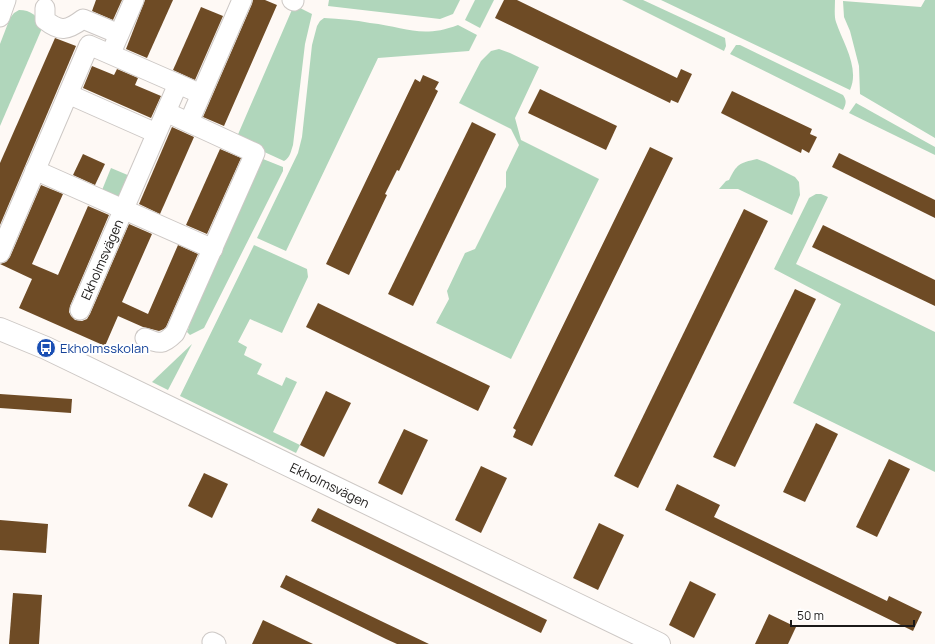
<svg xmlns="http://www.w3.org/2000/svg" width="935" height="644" viewBox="0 0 935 644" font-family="Manrope,sans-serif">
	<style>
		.green { fill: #b0d6bb }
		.building { fill: #6e4b25 }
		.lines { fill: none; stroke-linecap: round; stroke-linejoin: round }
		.street-casing { stroke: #cdc8c5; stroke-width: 21 }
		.secondary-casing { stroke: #cdc8c5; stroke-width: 24 }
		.street { stroke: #fff; stroke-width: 19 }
		.secondary { stroke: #fff; stroke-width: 22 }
		.labels { text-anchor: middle; stroke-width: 4; stroke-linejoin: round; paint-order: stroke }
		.street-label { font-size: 13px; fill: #1b1918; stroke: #fff }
		.transit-label { font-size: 13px; fill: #164399; stroke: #fff; text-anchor: start }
	</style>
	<rect width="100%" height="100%" fill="#fef9f5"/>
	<!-- green -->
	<g class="green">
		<path d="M 329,0 L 460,0 L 453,14 L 440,19 L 328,6 Z"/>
		<path d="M 475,0 L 494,0 L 480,28 L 465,20 Z"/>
		<path d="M 622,0 L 643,0 L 725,38 L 726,46 L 724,51 Z"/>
		<path d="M 661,0 L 835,0 C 835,7 834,16 836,22 C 843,43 860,68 850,90 Z"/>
		<path d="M 925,0 L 935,0 L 935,138 L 860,94 L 859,66 L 850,31 L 844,17 L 843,1 L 921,7 Z"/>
		<path d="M 294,5 L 312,14 L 305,44 L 293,145 C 291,151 290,158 284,161 L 236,139 Z"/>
		<path d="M 19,10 C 31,10 37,16 43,26 L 0,126 L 0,44 L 10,18 L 14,13 Z"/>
		<path d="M 324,18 C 340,19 355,20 370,23 C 406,27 421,39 458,25 L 477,35 L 469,51 L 378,58 L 286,251 L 257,238 L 298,153 L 302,137 L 312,45 L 317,26 L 320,21 Z"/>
		<path d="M 736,45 L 740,45 L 843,95 C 847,101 846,104 843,110 L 730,54 Z"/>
		<path d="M 499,49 L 510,53 L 539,67 L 515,118 L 521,140 L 599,179 L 511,359 L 436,323 L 449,299 L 447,291 L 465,253 L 475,249 L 506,187 L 506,172 L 519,145 L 511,129 L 459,103 L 481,61 L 491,51 Z"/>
		<path d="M 856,103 L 935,147 L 935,155 L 849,113 Z"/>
		<path d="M 258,157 L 283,167 L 283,171 L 204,328 L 190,335 L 187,332 L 189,327 L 184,325 Z"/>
		<path d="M 757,159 L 765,162 L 795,177 L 799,182 L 800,195 L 792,215 L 738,189 L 719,189 L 726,181 L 729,180 C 737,164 739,163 757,159 Z"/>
		<path d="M 111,168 L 130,176 L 118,203 L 100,195 Z"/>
		<path d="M 816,194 L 821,194 L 828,197 L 796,264 L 935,332 L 935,472 L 793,403 L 841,304 L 774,269 L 809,198 Z"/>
		<path d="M 254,245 L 307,269 L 308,277 L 282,333 L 250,319 L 238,342 L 247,347 L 244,355 L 262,364 L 257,374 L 282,386 L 286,377 L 297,382 L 273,432 L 300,445 L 296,453 L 180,396 Z"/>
		<path d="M 192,344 L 168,390 L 152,382 Z"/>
	</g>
	<!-- building -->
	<g class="building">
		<path d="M 96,0 L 122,0 L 113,20 L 92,11 Z"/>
		<path d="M 145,0 L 173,0 L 147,58 L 126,49 Z"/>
		<path d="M 253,0 L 265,0 L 277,5 L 224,126 L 203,117 L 252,4 Z"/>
		<path d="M 504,0 L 517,0 L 677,78 L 681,69 L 692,74 L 678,103 L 671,100 L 670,103 L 495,18 Z"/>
		<path d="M 201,7 L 223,16 L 195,80 L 173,70 Z"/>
		<path d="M 55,38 L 76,46 L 0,225 L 0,163 Z"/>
		<path d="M 92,66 L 114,75 L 117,69 L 138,78 L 135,85 L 161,96 L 151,118 L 83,88 Z"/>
		<path d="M 423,75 L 439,82 L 435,89 L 438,91 L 399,171 L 397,170 L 385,194 L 387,195 L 349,275 L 326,264 L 415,79 L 420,82 Z"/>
		<path d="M 540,89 L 617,126 L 606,150 L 528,113 Z"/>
		<path d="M 732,91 L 812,129 L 810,134 L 817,137 L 809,153 L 802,149 L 801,153 L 721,113 Z"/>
		<path d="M 472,122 L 496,134 L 413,306 L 388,294 Z"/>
		<path d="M 172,127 L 194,137 L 160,214 L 139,204 Z"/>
		<path d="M 650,147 L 673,158 L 532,446 L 513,437 L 516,430 L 513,428 Z"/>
		<path d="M 220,149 L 241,158 L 207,234 L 186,225 Z"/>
		<path d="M 839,153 L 935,200 L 935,218 L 832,167 Z"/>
		<path d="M 83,154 L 105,164 L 95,185 L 73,175 Z"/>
		<path d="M 41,185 L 63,194 L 32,264 L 58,275 L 88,206 L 109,215 L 70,306 L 69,312 L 71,316 L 75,320 L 82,321 L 87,319 L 90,314 L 129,224 L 152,234 L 122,302 L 148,314 L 178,245 L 198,254 L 166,327 L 164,329 L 159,331 L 143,327 L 118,316 L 105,346 L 19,308 L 32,279 L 0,264 L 6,262 L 10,257 Z"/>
		<path d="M 744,209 L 768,221 L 638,488 L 614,476 Z"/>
		<path d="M 823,225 L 935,280 L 935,306 L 812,247 Z"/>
		<path d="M 795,289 L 816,299 L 735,467 L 713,457 Z"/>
		<path d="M 318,303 L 490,386 L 478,411 L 306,327 Z"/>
		<path d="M 326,391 L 351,403 L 324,457 L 300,445 Z"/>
		<path d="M 0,394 L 72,399 L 71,413 L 0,408 Z"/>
		<path d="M 816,423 L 838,434 L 805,502 L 783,492 Z"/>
		<path d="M 404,429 L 428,440 L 402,495 L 378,483 Z"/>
		<path d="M 889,459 L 910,469 L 877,537 L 856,527 Z"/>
		<path d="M 481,466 L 507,478 L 481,533 L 455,520 Z"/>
		<path d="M 204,473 L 228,484 L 212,518 L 188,506 Z"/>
		<path d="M 677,484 L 720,505 L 714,517 L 887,601 L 889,596 L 922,612 L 913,631 L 665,510 Z"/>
		<path d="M 318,508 L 547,620 L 541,633 L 311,521 Z"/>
		<path d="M 0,520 L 48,524 L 46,553 L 0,550 Z"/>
		<path d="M 599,523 L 624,535 L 598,590 L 573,578 Z"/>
		<path d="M 286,575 L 381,621 L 429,644 L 397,644 L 386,639 L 280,587 Z"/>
		<path d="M 690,581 L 716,594 L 694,638 L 669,625 Z"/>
		<path d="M 13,593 L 42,595 L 39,644 L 9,644 Z"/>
		<path d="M 769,614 L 796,627 L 788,644 L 755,644 Z"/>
		<path d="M 263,620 L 313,644 L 252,644 Z"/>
	</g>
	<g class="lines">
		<defs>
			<g id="street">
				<path d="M 292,0 L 294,1"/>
				<path d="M 45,8 L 45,20 C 60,32 67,31 83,19 L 119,34"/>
				<path d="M 0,17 L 6,0"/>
				<path d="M 114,46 L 134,0"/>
				<path d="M 68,94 L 156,133"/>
				<path d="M 189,122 L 242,0"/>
				<path d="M 35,170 L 213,249"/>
				<path d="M 0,253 L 89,45 L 201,94"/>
				<path id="s1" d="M 80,310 L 178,84"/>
				<path d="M 145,338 C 160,344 163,345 175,333 L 255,153 L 166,112"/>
				<path d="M 212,642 L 216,644"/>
			</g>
			<g id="secondary">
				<path id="s2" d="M 0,329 L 46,348 L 659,644"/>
			</g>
		</defs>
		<!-- street casing -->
		<use href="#street" class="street-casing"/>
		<!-- secondary casing -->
		<use href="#secondary" class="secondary-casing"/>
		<!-- street -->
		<use href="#street" class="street"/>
		<!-- secondary -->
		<use href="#secondary" class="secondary"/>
	</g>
	<!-- icons -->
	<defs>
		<symbol id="bus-disc" viewBox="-11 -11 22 22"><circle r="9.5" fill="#1a4fb4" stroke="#fff"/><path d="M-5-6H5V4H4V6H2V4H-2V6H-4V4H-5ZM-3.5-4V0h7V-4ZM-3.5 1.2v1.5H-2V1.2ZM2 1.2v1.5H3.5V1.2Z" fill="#fff"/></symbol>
	</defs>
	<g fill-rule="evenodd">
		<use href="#bus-disc" x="35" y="337" width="22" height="22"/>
	</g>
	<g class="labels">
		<!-- street labels -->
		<g class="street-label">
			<text dy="5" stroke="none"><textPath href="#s1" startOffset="55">Ekholmsvägen</textPath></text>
			<text dy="5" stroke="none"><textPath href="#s2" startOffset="365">Ekholmsvägen</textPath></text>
		</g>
		<!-- transit labels -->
		<g class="transit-label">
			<text x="60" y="353">Ekholmsskolan</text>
		</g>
	</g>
	<!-- scale -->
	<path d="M791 620v6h123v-6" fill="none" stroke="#1b1918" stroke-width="2"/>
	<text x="797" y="620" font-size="12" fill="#1b1918" stroke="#ffffff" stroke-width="3" paint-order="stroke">50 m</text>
</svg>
